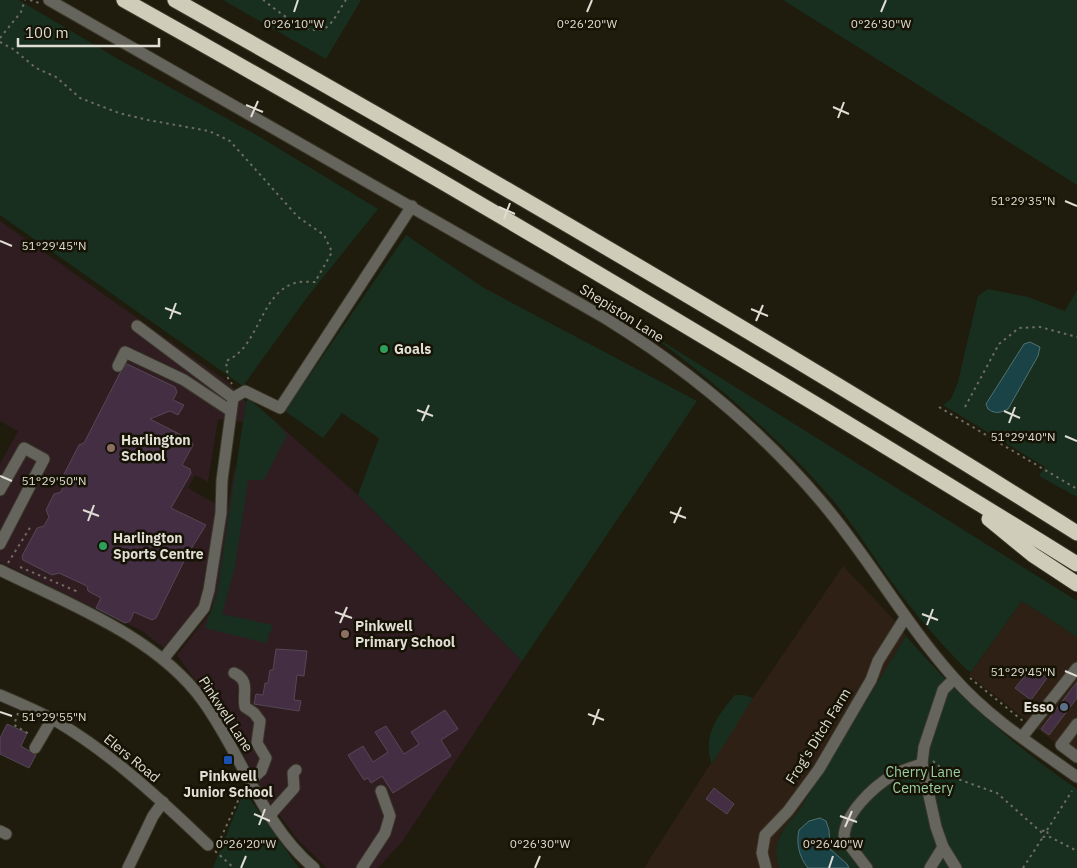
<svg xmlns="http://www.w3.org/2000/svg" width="1077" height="868" viewBox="0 0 1077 868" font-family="'IBM Plex Sans',sans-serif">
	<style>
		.commercial { fill: #2e2014 }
		.education { fill: #2f1d22 }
		.green { fill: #182f1f }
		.water { fill: #194347; stroke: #547171 }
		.building { fill: #432e44; stroke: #544854 }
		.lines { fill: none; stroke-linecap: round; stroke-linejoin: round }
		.minor-casing { stroke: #3a3729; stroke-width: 13 }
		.highway-casing { stroke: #3a3729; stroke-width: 17 }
		.path { stroke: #6f6c60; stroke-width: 2; stroke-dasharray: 2.5 4; stroke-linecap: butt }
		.minor { stroke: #66655d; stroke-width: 11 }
		.highway { stroke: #cfccb9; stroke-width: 15 }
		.ticks { fill: none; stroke: #dfddd4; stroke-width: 2 }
		.leisure-dot { fill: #2e9e5b; stroke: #161305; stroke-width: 2 }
		.education-dot { fill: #8d6e63; stroke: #161305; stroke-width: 2 }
		.service-dot { fill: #5c6f8a; stroke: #161305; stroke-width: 2 }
		.transit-dot { fill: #1a4fb4; stroke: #161305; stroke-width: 2 }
		.labels { text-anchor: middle; stroke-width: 5; stroke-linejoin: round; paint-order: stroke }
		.street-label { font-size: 14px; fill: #dfddd4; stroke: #161305 }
		.poi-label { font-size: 14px; font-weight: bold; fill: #dfddd4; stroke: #161305; text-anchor: start }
		.park-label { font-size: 14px; fill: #9acea7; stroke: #161305 }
		.ticks-label { font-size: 12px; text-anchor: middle; fill: #dfddd4; stroke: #161305; stroke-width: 5; stroke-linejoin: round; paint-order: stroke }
	</style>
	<rect width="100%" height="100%" fill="#1f1c0d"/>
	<!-- commercial -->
	<g class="commercial">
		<path d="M 843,566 L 901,627 L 906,636 L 800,809 L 780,834 L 777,848 L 779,868 L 644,868 L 739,719 Z"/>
		<path d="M 1022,601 L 1077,637 L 1077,760 L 969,675 Z"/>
	</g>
	<!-- education -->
	<g class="education">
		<path d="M 0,221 L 229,383 L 246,402 L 243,422 L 218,419 L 208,482 L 195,475 L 188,488 L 218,505 L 204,599 L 193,616 L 164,648 L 142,631 L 0,562 L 0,464 L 18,431 L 0,421 Z"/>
		<path d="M 277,423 L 358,495 L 522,661 L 402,842 L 378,868 L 327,868 L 298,840 L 268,800 L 227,724 L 177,655 L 211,612 L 234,471 Z"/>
	</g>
	<!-- green -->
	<g class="green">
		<path d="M 0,0 L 19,0 L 118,59 L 255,134 L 378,209 L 308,296 L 243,386 L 0,215 Z"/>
		<path d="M 223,0 L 361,0 L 326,59 Z"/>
		<path d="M 783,0 L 1077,0 L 1077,185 Z"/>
		<path d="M 406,235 L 484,288 L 697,401 L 522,661 L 358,495 L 379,438 L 342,413 L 323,438 L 285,411 Z"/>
		<path d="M 988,289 L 1028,297 L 1065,311 L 1077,290 L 1077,497 L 1039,476 L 1045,467 L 943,405 L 951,399 L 958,382 L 978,296 Z"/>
		<path d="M 649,333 L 1077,601 L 1077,637 L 1022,601 L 971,672 L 966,669 C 940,643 916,615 894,585 C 873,557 855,526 832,499 C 777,436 716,383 649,333 Z"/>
		<path d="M 249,399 L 277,423 L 287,435 L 264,480 L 248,480 L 235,567 L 222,614 L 273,625 L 266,643 L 205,628 L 217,594 L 246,402 Z"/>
		<path d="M 906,636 C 958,696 1011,744 1077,789 L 1077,868 L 779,868 C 771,840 784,829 800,809 Z"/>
		<path d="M 735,695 L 744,695 L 753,698 L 712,764 C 701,737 718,715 735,695 Z"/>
		<path d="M 244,791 L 299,868 L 213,868 Z"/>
	</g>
	<!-- water -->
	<g class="water">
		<path d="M 1030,342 L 1040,347 L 1038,356 L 1008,409 C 1000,413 995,414 988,409 L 986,404 L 1024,344 Z"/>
		<path d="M 820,818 L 826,821 L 829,830 L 830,849 L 847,864 L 849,868 L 808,868 C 799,857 796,843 799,830 L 809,821 Z"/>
	</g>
	<!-- building -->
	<g class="building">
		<path d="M 127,364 L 175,387 L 177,392 L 173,400 L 184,405 L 178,415 L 170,411 L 150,419 L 191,440 L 193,445 L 182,465 L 190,469 L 191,473 L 171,508 L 206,525 L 186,557 L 156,618 L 152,620 L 134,612 L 130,621 L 125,623 L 96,608 L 101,598 L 88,591 L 87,586 L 59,573 L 52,575 L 23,560 L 22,556 L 37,528 L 44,526 L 49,517 L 46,510 L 54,494 L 61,492 L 64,485 L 61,480 L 79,445 L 84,443 L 120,373 Z"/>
		<path d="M 276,649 L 307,651 L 304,676 L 297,675 L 294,700 L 301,701 L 299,711 L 254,704 L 256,694 L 263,695 L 265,683 L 268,683 L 270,670 L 273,670 Z"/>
		<path d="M 1032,667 L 1047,678 L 1031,700 L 1015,688 Z"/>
		<path d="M 1077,682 L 1077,698 L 1049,735 L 1041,729 Z"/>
		<path d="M 445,710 L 458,729 L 441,740 L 451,756 L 393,793 L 382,776 L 371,783 L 368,778 L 364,780 L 348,755 L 363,746 L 373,762 L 388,752 L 375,732 L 386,726 L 404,754 L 419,744 L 411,732 Z"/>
		<path d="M 7,724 L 27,733 L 21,746 L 36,755 L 29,768 L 0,754 L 0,738 Z"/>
		<path d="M 714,788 L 734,804 L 727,814 L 706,799 Z"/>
	</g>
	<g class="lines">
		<defs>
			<g id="minor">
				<path d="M 49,0 L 605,318 C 686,368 758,427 820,500 C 868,556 904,622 954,678 C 988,717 1035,747 1077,777"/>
				<path d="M 137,326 L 233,398"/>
				<path d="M 118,366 L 125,352 L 184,380 L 231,411"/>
				<path d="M 233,398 L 245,391 L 280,408 L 412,206"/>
				<path d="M 0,490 L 24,448 L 44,459 L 0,544"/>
				<path d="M 0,570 C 69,604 157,637 203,701 C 242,755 262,824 314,868"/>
				<path d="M 164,658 L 204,608 L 209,590 L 221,513 L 222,480 L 233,398"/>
				<path d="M 234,673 C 251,681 242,693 245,707 L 254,713 L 260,721 L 257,743 L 266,758 L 261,771 L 250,781"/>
				<path d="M 954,679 L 943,690 L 924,747 L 922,764 L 936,827 L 943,847 L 956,868"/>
				<path d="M 0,695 C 19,703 38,711 56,721 C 112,754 161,800 208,845"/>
				<path d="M 1077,724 L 1061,745 L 1077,757"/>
				<path d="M 1022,737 L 1077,668"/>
				<path d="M 35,748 L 52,719"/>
				<path d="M 270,815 L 294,788 L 293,773 L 296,770"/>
				<path d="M 0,831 L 6,834"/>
				<path d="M 128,868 L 153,816 L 163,802"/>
				<path d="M 362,868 L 385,833 L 390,816 L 381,791"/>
				<path d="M 766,868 L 762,853 L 765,835 L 788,811 L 819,769 L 871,680 L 878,661 L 905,618"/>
				<path d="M 867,868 L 844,838 C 844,814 873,787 893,775 C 902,770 913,767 922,764"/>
				<path d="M 930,868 L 943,847"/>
			</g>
			<g id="highway">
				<path d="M 124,0 C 446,180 763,370 1077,564"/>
				<path d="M 175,0 C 479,171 782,347 1077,533"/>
				<path d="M 989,519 L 1033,555 L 1077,584"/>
			</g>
		</defs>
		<!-- minor casing -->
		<use href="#minor" class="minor-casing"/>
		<!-- highway casing -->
		<use href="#highway" class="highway-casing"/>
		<!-- path -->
		<g class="path">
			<path d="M 30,0 L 39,3"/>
			<path d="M 263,0 C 277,10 312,41 328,26 C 335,20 340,8 346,0"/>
			<path d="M 0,38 L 21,12 L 25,0"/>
			<path d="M 0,42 L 13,49 L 36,68 L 56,77 L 80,98 L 119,113 L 148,120 L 209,131 L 230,141 L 298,217 L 324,235 L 332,252 L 315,282 C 309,282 301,281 295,283 C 259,294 260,347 226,361 L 228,378 L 232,384"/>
			<path d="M 939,407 L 1077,489"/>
			<path d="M 965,407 L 999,344 L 1019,328 L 1040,327 L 1077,337"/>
			<path d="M 46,478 L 51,481"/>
			<path d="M 8,563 L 31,526"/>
			<path d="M 20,567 L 76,591 L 75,594"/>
			<path d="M 970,678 L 1023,721"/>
			<path d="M 18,713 L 14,725 L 31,735"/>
			<path d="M 230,723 L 240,716"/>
			<path d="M 933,761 L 952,777 L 997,793 L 1041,832 L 1043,837 L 1048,836 L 1077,851"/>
			<path d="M 1047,830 L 1072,791"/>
			<path d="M 1042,831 L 1047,830 L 1048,836"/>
			<path d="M 218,844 L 243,790"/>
			<path d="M 215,851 L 234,868"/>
			<path d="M 1023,868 L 1043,837"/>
		</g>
		<!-- minor -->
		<use href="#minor" class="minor"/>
		<!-- highway -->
		<use href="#highway" class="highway"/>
	</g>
	<!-- ticks -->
	<path class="ticks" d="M 294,12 L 298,0M 587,12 L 592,0M 881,12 L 886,0M 246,105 L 263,112M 833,107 L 849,114M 251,117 L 258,101M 838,118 L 844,102M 1065,201 L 1077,206M 499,207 L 515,214M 504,219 L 510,203M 0,241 L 12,246M 165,308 L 181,314M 751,309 L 768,316M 170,319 L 176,303M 756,321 L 763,305M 417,410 L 433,416M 1004,411 L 1020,418M 422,421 L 429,405M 1009,423 L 1015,407M 1065,436 L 1077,441M 0,476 L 12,481M 83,510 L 99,516M 670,512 L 686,518M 88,521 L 94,505M 674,523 L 681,507M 335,612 L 352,618M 922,614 L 938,620M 340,623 L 347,607M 927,625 L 933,609M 1065,671 L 1077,676M 0,712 L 12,716M 588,714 L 604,720M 593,725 L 599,709M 254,814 L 270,821M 840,816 L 857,822M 259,825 L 265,809M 845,827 L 852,811M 241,868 L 246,856M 535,868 L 540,856M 829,868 L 833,856"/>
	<!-- markers -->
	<g class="leisure-dot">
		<circle cx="384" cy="349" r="5"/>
		<circle cx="103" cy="546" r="5"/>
	</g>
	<g class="education-dot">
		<circle cx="111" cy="448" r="5"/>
		<circle cx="345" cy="634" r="5"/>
	</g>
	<circle class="service-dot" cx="1064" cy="707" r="5"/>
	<rect class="transit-dot" x="223" y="755" width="10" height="10" rx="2.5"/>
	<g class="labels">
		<!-- street labels -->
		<g class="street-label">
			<text transform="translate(622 313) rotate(32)" y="5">Shepiston Lane</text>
			<text transform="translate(226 714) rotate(57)" y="5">Pinkwell Lane</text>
			<text transform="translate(818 736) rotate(-58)" y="5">Frog's Ditch Farm</text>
			<text transform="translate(132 758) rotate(39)" y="5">Elers Road</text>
		</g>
		<!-- poi labels -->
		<g class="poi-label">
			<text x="394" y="354">Goals</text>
			<text x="121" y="445">Harlington<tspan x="121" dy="16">School</tspan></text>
			<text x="113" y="543">Harlington<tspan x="113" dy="16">Sports Centre</tspan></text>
			<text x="355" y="631">Pinkwell<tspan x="355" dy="16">Primary School</tspan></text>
			<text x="1054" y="712" text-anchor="end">Esso</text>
			<text x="228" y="781" text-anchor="middle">Pinkwell<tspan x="228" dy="16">Junior School</tspan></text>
		</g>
		<!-- park labels -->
		<g class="park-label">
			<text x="923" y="777">Cherry Lane<tspan x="923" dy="16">Cemetery</tspan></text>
		</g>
	</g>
	<g class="ticks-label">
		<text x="587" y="28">0°26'20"W</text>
		<text x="881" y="28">0°26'30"W</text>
		<text x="294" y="28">0°26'10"W</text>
		<text x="1023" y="205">51°29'35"N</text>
		<text x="54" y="250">51°29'45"N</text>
		<text x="1023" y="441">51°29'40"N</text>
		<text x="54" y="485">51°29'50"N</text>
		<text x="1023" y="676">51°29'45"N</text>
		<text x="54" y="721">51°29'55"N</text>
		<text x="246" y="848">0°26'20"W</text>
		<text x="540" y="848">0°26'30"W</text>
		<text x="833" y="848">0°26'40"W</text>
	</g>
	<!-- scale -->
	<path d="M18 38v8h141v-8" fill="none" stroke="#dfddd4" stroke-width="2.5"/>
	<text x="25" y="38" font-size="15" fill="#dfddd4" stroke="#161305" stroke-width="4" paint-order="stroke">100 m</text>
</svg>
